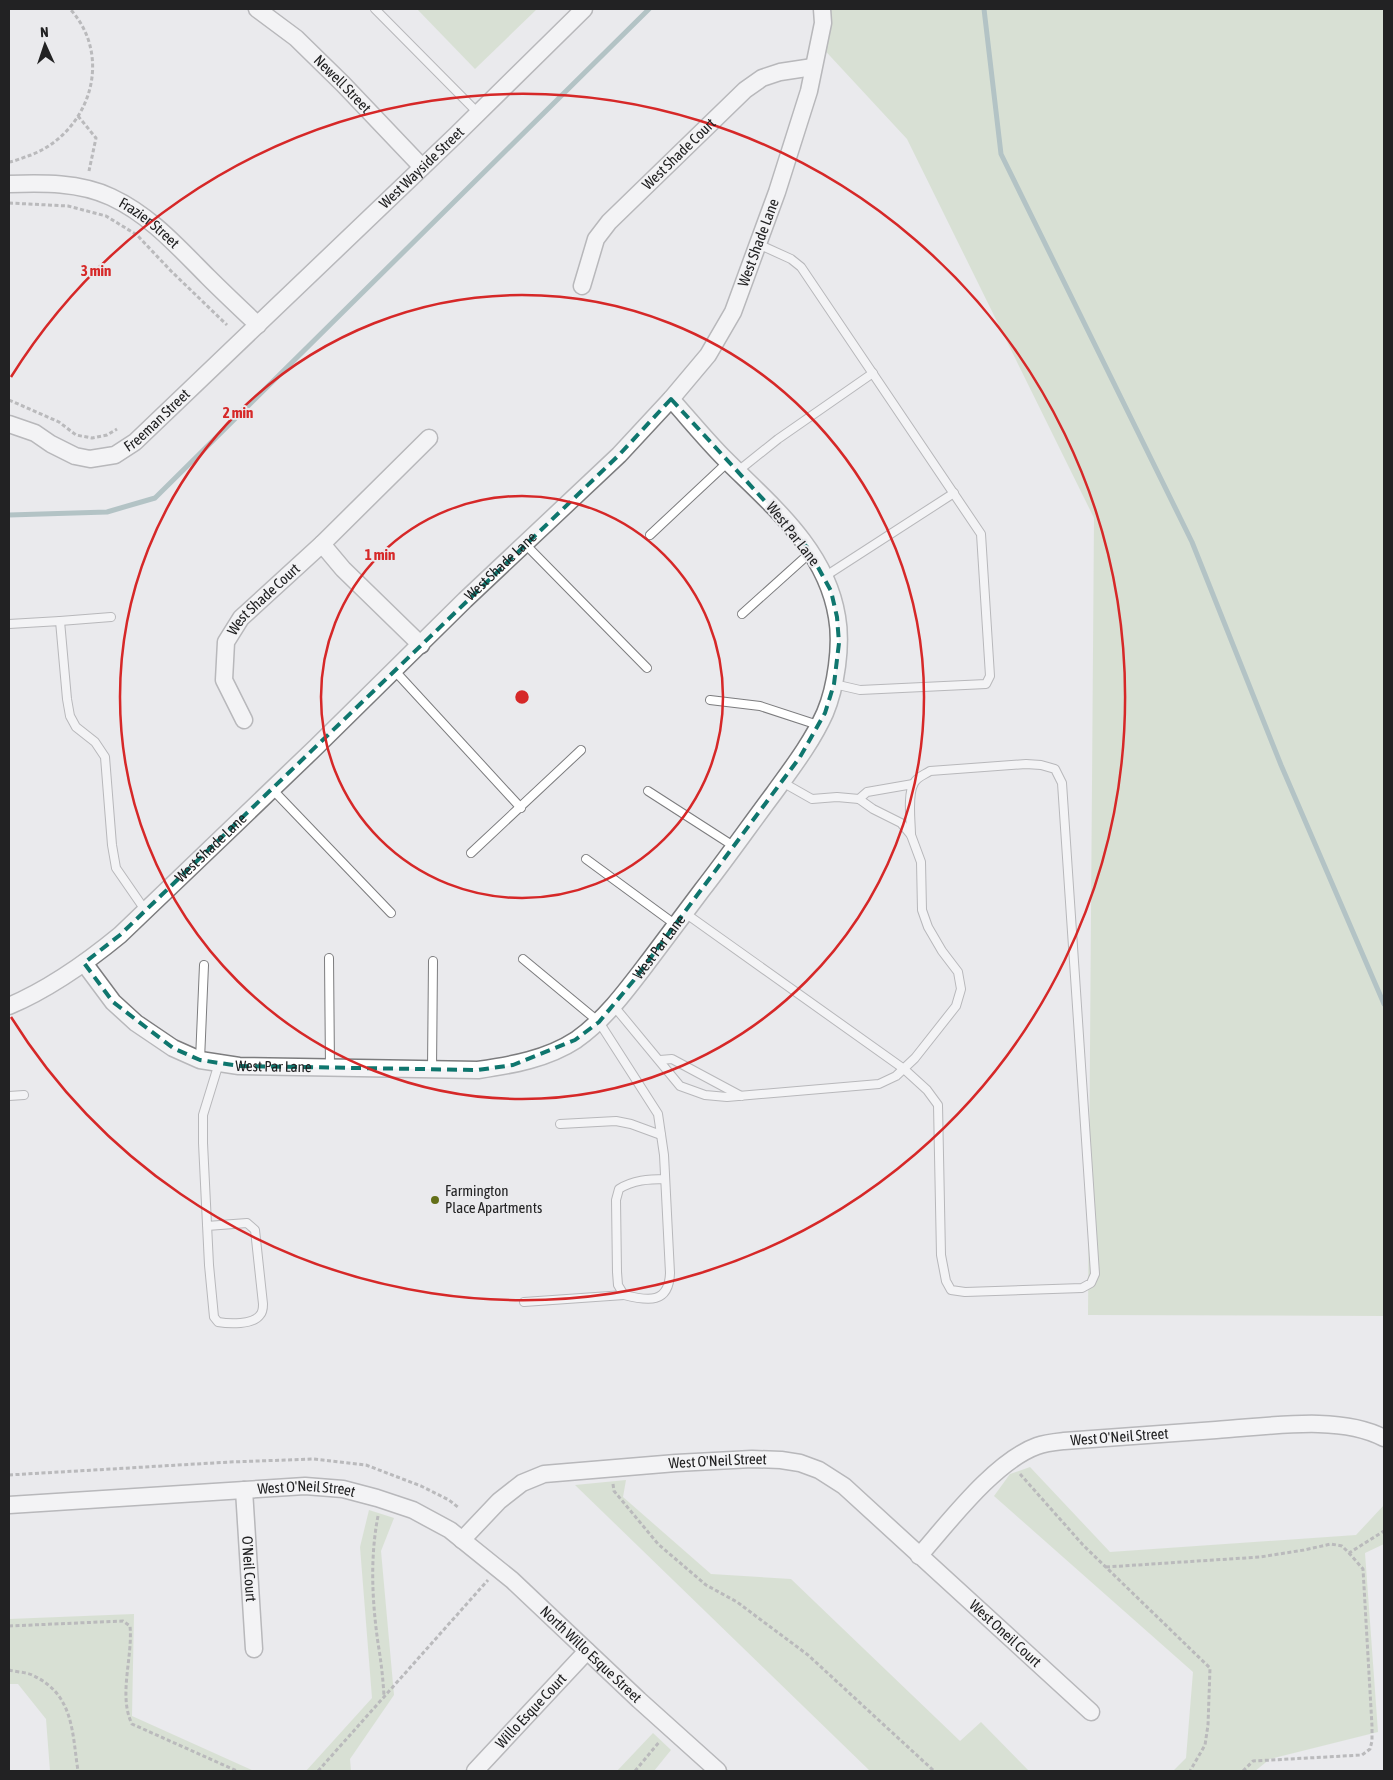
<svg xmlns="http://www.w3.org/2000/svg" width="1393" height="1780" viewBox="0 0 1393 1780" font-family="'Asap Condensed',sans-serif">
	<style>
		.green { fill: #c4d6b6 }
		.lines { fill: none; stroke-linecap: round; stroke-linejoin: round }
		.stream { stroke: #729596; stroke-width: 5 }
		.service-casing { stroke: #7c7c7e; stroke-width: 10 }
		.minor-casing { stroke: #7c7c7e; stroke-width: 19 }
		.path { stroke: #808081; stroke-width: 3; stroke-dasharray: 4 2.5; stroke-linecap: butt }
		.service { stroke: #fff; stroke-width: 8 }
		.minor { stroke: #fff; stroke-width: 16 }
		.marked { fill: none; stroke: #0f766e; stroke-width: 4; stroke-dasharray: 10 6; stroke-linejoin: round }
		.ring { fill: none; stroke: #d62828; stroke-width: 2.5 }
		.poi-dot { fill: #636f18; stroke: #eaeaed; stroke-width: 2 }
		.labels { text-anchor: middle; stroke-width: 4; stroke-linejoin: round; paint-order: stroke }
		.street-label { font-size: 15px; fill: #222223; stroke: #eaeaed }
		.poi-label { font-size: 15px; fill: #222223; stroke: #eaeaed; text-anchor: start }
		.centre { fill: #d62828; stroke: #eaeaed; stroke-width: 2.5 }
		.ring-label { font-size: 15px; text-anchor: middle; font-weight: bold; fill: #d62828; stroke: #eaeaed; stroke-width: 4; stroke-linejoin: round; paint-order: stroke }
	</style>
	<rect width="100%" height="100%" fill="#eaeaed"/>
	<!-- green -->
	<g class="green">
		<path d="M 417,9 L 537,9 L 475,69 Z"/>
		<path d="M 815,9 L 1384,9 L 1384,1316 L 1088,1315 L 1094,518 L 907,139 L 818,43 Z"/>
		<path d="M 1030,1467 L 1110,1552 L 1356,1535 L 1384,1505 L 1384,1544 L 1365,1553 L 1378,1732 L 1270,1759 L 1255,1771 L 1173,1771 L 1186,1758 L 1193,1672 L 994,1496 L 1010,1474 Z"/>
		<path d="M 626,1480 L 623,1497 L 711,1574 L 791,1579 L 960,1741 L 981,1722 L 1029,1771 L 870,1771 L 575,1485 Z"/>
		<path d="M 369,1510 L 394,1518 L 381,1551 L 394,1695 L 350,1759 L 351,1771 L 306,1771 L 372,1698 L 360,1547 Z"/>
		<path d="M 134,1614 L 132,1716 L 254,1771 L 50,1771 L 46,1719 L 18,1684 L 9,1684 L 9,1619 Z"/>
		<path d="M 653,1733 L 671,1750 L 654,1771 L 617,1771 Z"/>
	</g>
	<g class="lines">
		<!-- stream -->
		<g class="stream">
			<path d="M 984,9 L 1001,154 L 1192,542 L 1281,765 L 1384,1004"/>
			<path d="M 9,515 L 107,512 L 155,498 L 649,9"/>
		</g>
		<defs>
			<g id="service">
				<path d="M 375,9 L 478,113"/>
				<path d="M 758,244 L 791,259 L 801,267 L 981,534 L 990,676 L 986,684 L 860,690 L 834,684"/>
				<path d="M 738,471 L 778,439 L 873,373"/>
				<path d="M 650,535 L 728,462"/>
				<path d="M 525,544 L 647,668"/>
				<path d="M 824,577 L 954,493"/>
				<path d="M 742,614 L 811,552"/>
				<path d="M 60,621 L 111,617"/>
				<path d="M 9,624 L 60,621 L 67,699 L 70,716 L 76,727 L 95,742 L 105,757 L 112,845 L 116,868 L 145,910"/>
				<path d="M 394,670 L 521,808"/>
				<path d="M 710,700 L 760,706 L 818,725"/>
				<path d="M 272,789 L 391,913"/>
				<path d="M 648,791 L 735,847"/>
				<path d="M 859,799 L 867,792 L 913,784"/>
				<path d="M 471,853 L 581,750"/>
				<path d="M 586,859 L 676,925"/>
				<path d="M 685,913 L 904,1069 L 927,1090 L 938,1105 L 941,1255 L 946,1281 L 951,1290 L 965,1292 L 1082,1288 L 1091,1283 L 1095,1274 L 1062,783 L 1055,769 L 1041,765 L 1026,764 L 930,771 C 924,775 917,777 914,783 C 907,794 911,822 911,835"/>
				<path d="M 329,958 L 330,1068"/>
				<path d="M 523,959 L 599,1022 L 658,1114 L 664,1155 L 670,1273 C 669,1304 648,1301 624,1295 L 618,1285 L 617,1272 L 616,1200 L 619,1189 C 633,1180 649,1179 665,1179"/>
				<path d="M 613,1005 L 680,1086 L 705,1095 L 727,1097 L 879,1084 L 896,1076 L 915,1058 L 956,1006 L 961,989 L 958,972 L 942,951 L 928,927 L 922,910 L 921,862 L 911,835 L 901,823 L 873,809 L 859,799 L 837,797 L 812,799 L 782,782"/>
				<path d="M 200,1060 L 204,965"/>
				<path d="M 660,1060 L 672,1059 L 741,1096"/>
				<path d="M 432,1070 L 433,961"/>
				<path d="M 9,1096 L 24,1095"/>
				<path d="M 560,1124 L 616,1121 L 631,1124 L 661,1135"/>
				<path d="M 207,1226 L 247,1223 L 255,1230 L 263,1304 C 263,1308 263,1312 260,1315 C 253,1325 229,1324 218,1322 L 214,1317 L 209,1265 L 203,1143 L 203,1115 L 219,1063"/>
				<path d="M 524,1302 L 624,1295"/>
			</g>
			<g id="minor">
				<path id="s1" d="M 257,9 L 296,38 L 343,84 L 422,167"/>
				<path id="s2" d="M 9,184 C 43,183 79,182 111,197 C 150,215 178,247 208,277 C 224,293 241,309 258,325"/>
				<path id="s3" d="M 582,286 L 596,239 L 609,222 L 745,90 L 762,78 L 780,72 L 813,67"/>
				<path id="s4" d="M 9,424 L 35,433 L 51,444 L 75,456 L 90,459 L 115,455 L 135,442 L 456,135 L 584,9"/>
				<path d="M 421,645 L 343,569 L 322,544 L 429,438"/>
				<path id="s5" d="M 244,720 L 224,680 L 226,642 L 241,618 L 322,544"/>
				<path id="s6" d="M 84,963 L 113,1002 L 136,1023 L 173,1048 L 200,1060 L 239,1066 L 478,1070 C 512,1065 547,1059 576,1040 C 606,1019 629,987 651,958 C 668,935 685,913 702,890 C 727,858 750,825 774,793 C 792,768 812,742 825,713 C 836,687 842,645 837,617 C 826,549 771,505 725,459 C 706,440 689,419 671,399"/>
				<path id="s7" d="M 9,1006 C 49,989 86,963 120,935 L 316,747 L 465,600 L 619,455 L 671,399 L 708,355 L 733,312 L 777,192 L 809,91 L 823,23 L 822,9"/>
				<path id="s8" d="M 244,1490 L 254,1649"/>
				<path id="s9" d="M 9,1505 L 305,1486 L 343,1489 L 377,1498 L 413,1510 L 450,1530 L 512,1580 L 639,1700 L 718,1771"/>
				<path id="s10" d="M 462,1540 L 499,1501 L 522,1483 L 544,1474 L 676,1463 L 752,1459 L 781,1460 L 800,1463 L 819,1470 L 844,1486 L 1091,1712"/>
				<path id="s11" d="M 919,1556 C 949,1522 995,1461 1037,1446 C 1045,1443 1055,1442 1064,1441 C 1114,1437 1165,1434 1216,1430 C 1266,1427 1339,1414 1384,1438"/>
				<path id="s12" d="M 475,1771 L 587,1651"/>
			</g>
		</defs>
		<!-- service casing -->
		<use href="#service" class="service-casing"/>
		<!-- minor casing -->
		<use href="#minor" class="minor-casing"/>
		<!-- path -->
		<g class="path">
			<path d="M 78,116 L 96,138 L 89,171"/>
			<path d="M 9,162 C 16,161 24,157 31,155 C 90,132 114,57 70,9"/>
			<path d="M 9,203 L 68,206 L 106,216 L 137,235 L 171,271 L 227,325"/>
			<path d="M 9,400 L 59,422 L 76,435 L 92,438 L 107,435 L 117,429"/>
			<path d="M 1020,1474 L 1083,1545 L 1210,1668 L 1208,1725 L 1205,1745 L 1190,1771"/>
			<path d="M 9,1475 L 230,1462 L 314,1459 L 366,1465 L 421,1486 L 449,1500 L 459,1508"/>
			<path d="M 613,1484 L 614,1491 L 658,1544 L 706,1585 L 737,1602 L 808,1655 L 934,1771"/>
			<path d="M 378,1516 C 370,1557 372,1601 378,1643 C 381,1661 383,1678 384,1696"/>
			<path d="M 1106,1567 L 1260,1557 L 1304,1550 L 1331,1544 L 1342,1546 L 1349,1553 L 1384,1531"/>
			<path d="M 9,1626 L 123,1621 L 130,1626 C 133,1657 118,1696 132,1724 L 237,1771"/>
			<path d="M 9,1670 C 16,1672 25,1672 32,1675 C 74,1694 72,1732 78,1771"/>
			<path d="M 318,1771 L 488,1580"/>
			<path d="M 635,1771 L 660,1741"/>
			<path d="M 1243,1771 L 1253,1761 L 1362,1755 L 1370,1749 L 1372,1741 L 1372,1726 L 1363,1569 L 1349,1553"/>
		</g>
		<!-- service -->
		<use href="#service" class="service"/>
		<!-- minor -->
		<use href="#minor" class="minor"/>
	</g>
	<!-- marked area -->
	<path d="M0 0H1393V1780H0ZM 671,399 L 807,547 L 831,591 L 837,617 L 839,643 L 834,684 L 825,713 L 800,757 L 634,980 L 599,1022 L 575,1040 L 513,1065 L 478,1070 L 239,1066 L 200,1060 L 173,1048 L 113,1002 L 84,963 L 120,935 L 619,455 Z" fill="#eaeaed" fill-opacity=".55" fill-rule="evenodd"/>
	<path class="marked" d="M 671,399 L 807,547 L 831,591 L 837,617 L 839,643 L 834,684 L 825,713 L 800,757 L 634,980 L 599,1022 L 575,1040 L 513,1065 L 478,1070 L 239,1066 L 200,1060 L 173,1048 L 113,1002 L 84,963 L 120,935 L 619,455 Z"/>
	<!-- distance rings -->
	<g class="ring">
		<circle cx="522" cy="697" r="201"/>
		<circle cx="522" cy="697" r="402"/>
		<path d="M11 377A603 603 0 1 1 11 1017"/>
	</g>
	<!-- markers -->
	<circle class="poi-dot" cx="435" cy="1200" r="5"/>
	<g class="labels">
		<!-- street labels -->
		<g class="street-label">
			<text dy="5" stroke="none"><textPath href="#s1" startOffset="114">Newell Street</textPath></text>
			<text dy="5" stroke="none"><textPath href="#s3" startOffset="168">West Shade Court</textPath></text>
			<text dy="5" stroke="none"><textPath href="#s4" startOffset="535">West Wayside Street</textPath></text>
			<text dy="5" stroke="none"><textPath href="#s2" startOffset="150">Frazier Street</textPath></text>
			<text dy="5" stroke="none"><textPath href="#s7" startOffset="1082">West Shade Lane</textPath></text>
			<text dy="5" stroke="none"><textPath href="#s4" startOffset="169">Freeman Street</textPath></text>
			<text transform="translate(793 534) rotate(52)" y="5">West Par Lane</text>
			<text dy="5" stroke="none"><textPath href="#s7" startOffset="662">West Shade Lane</textPath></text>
			<text dy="5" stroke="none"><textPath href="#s5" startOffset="140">West Shade Court</textPath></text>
			<text dy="5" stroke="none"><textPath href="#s7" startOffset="258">West Shade Lane</textPath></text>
			<text dy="5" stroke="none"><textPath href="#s6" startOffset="661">West Par Lane</textPath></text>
			<text dy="5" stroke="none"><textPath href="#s6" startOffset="228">West Par Lane</textPath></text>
			<text dy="5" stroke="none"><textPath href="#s11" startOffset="246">West O'Neil Street</textPath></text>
			<text dy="5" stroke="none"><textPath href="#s10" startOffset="281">West O'Neil Street</textPath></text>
			<text dy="5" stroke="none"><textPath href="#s9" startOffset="298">West O'Neil Street</textPath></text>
			<text dy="5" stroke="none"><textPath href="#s8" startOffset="79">O'Neil Court</textPath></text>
			<text dy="5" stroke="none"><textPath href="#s10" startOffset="632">West Oneil Court</textPath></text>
			<text dy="5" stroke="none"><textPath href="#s9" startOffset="638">North Willo Esque Street</textPath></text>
			<text dy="5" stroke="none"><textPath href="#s12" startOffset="82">Willo Esque Court</textPath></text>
		</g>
		<!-- poi labels -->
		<g class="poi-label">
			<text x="445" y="1196">Farmington<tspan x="445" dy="17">Place Apartments</tspan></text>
		</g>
	</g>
	<circle cx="522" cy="697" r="8" class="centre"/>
	<g class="ring-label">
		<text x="96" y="276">3 min</text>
		<text x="238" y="418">2 min</text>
		<text x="380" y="560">1 min</text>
	</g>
	<!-- border -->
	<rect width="1393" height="1780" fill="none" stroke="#222223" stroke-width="20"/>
	<!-- north arrow -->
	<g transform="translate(45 45) rotate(357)" stroke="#eaeaed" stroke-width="4" paint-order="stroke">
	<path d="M0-4L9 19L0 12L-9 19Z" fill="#222223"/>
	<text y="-8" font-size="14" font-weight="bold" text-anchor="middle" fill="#222223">N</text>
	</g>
</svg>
